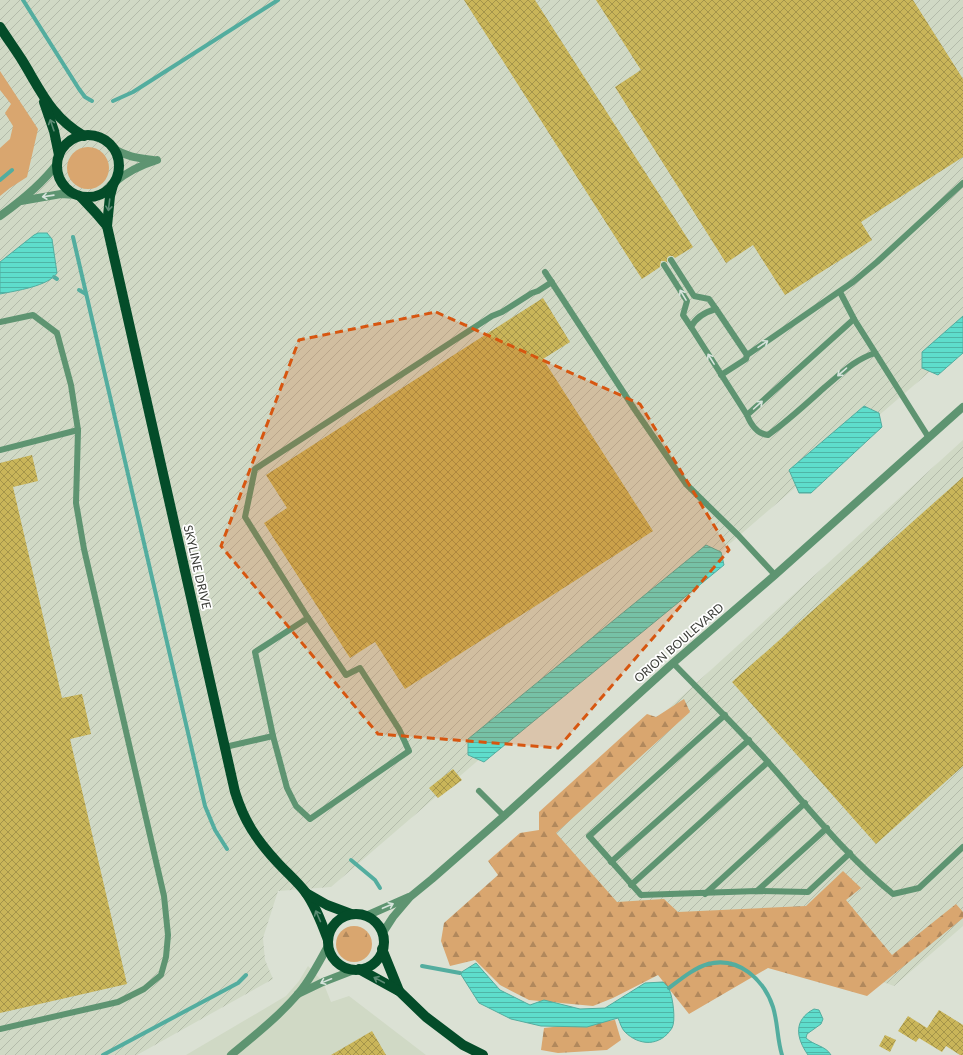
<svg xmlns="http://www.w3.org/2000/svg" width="963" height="1055" viewBox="0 0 963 1055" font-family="Lato,sans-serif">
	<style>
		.built { fill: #d0d9c5 }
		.industrial { fill: url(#industrial-furrows) }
		.grass { fill: #d9a66f }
		.forest { fill: url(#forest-firs) }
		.water { fill: url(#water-rules); stroke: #53ad9f }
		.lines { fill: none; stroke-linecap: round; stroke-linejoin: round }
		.stream { stroke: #53ad9f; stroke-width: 4 }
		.building { fill: url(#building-cross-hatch) }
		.service { stroke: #5e9471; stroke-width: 6 }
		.minor { stroke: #5e9471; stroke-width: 8 }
		.primary { stroke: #044c29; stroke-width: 10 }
		.oneway { stroke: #5c8b74 }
		.oneway2 { stroke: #d7e4dc }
		.marked { fill: #d75610; fill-opacity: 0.2; stroke: #d75610; stroke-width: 3; stroke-dasharray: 8 5; stroke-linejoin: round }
		.labels { text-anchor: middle; stroke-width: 3.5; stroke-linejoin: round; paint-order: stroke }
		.street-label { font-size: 12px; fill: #3a3c37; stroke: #fff }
	</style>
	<defs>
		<pattern id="industrial-furrows" width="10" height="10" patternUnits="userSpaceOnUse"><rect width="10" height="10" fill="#d0d9c5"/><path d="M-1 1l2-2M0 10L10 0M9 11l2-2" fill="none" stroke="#b3bbaa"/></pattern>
		<pattern id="forest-firs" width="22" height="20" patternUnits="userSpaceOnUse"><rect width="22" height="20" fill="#d9a66f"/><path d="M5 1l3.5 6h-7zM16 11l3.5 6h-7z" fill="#b1885c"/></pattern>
		<pattern id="water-rules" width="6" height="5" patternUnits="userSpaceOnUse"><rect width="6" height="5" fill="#5eddcc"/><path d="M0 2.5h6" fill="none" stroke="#4fb4a6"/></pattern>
		<pattern id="building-cross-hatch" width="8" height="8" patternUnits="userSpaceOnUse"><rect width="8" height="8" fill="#c9b559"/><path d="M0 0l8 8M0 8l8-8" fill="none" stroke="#a4944a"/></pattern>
	</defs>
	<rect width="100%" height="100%" fill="#dbe1d4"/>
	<!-- built -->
	<path class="built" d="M 308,966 L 323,982 L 331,1002 L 349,996 L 426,1055 L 186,1055 L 286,996 L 299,981 Z"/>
	<!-- industrial -->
	<g class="industrial">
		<path d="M 0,0 L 963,0 L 963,343 L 331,887 L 278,891 L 263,938 L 265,960 L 273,979 L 137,1055 L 0,1055 Z"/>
		<path d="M 963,440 L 963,926 L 894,986 L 883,982 L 620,929 L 536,837 L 553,814 Z"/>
	</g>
	<!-- grass -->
	<g class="grass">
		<path d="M 0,71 L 38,129 L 27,177 L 10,188 L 0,196 L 0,148 L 10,139 L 13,126 L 5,113 L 11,104 L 0,90 Z"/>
		<circle cx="88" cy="168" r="21"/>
		<circle cx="354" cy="944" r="18"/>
	</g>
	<!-- forest -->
	<g class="forest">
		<path d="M 684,699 L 690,712 L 556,833 L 617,902 L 664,899 L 678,912 L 806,906 L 843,871 L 861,888 L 846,900 L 892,955 L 956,904 L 963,912 L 963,918 L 867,996 L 768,968 L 689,1014 L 658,975 L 613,998 L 593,1006 L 529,1000 L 500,985 L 475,960 L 450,966 L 441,941 L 444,923 L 498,875 L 488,861 L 520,833 L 539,830 L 539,812 L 647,714 L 656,717 Z"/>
		<path d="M 354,928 L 361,928 L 367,933 L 367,938 C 361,942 358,938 350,944 L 344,943 L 342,938 L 343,933 L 349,929 Z"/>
		<path d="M 615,1020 L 621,1040 L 607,1050 L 558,1053 L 541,1050 L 544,1028 Z"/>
	</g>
	<!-- water -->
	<g class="water">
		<path d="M 38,233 L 47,233 L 52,239 L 57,273 C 49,286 15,291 0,294 L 0,262 L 34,235 Z"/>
		<path d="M 963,316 L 963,353 L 938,375 L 922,368 L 922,352 Z"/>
		<path d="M 864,406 L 879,413 L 882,427 L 811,493 L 799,493 L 789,470 Z"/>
		<path d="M 706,545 L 721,552 L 724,565 L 484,762 L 468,755 L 468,739 Z"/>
		<path d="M 476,963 L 500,990 L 530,1005 L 544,1000 L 580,1009 L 605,1008 L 645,983 L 663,982 C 665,984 668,986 669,989 C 673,997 676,1021 672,1028 C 660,1047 639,1046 625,1032 C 621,1028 620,1022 618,1018 L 587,1027 L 541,1026 L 511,1019 L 479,1003 L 460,973 Z"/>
		<path d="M 814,1009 L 819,1010 L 823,1019 L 821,1024 L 807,1034 L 806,1038 C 813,1045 826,1046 831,1055 L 808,1055 C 796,1038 793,1020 814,1009 Z"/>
	</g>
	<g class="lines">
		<!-- stream -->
		<g class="stream">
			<path d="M 23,0 L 79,89 L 85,97 L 92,101"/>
			<path d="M 113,101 L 133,92 L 278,0"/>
			<path d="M 0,180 L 12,170"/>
			<path d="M 73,237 L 205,806 L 215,830 L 227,849"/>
			<path d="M 54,277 L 57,279"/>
			<path d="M 79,290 L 86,294"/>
			<path d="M 351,860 L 375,880 L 380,888"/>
			<path d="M 422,966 L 460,973"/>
			<path d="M 669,988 C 681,979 694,968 708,964 C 739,956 764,980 773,1007 C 778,1023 777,1039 782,1055"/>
			<path d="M 103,1055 L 238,983 L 246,975"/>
		</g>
	</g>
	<!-- building -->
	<g class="building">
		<path d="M 464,0 L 535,0 L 693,247 L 675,258 L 673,256 L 669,256 L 667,258 L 667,262 L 664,261 L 661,261 L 660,265 L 660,267 L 642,279 Z"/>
		<path d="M 596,0 L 913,0 L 963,79 L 963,157 L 861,222 L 872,240 L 785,295 L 753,245 L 726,263 L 615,87 L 641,70 Z"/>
		<path d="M 543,298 L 570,342 L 543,359 L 653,531 L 405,689 L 375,642 L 350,658 L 264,523 L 287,508 L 266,475 Z"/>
		<path d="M 32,455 L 38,481 L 13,487 L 62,698 L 82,694 L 91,734 L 70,739 L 127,984 L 0,1013 L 0,463 Z"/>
		<path d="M 963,477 L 963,766 L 876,844 L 732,682 Z"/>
		<path d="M 453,769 L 462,780 L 438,798 L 429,788 Z"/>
		<path d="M 939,1010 L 963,1025 L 963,1055 L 960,1055 L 946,1046 L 942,1052 L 919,1038 L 916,1042 L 898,1031 L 908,1016 L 927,1028 Z"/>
		<path d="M 372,1031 L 386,1055 L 331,1055 Z"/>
		<path d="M 885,1035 L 896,1040 L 890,1052 L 879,1046 Z"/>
	</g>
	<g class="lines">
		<!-- service -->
		<g class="service">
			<path d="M 671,260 L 694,296 L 709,299 L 716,309"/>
			<path d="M 664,265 L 687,301 L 683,315 L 691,327"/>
			<path d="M 545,272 L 635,410 L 686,484 L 738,535 L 775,575"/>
			<path d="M 840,292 L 854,319 L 929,438"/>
			<path d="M 854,319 L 747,415 C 751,425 757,434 768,435 C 788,421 806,404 825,387 C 842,373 854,360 875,353"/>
			<path d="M 0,322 L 33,315 L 57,333 L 71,385 L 78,430 L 76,503 L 84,549 L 164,896 L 168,935 L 166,957 L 161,975 L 144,989 L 118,1002 L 0,1029"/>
			<path d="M 721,375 L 746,359 L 747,355"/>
			<path d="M 747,415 L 691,327 C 696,317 705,312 716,309 L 747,355 L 853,282 L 877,262 L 963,183"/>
			<path d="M 0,450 L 78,430"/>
			<path d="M 308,618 L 346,675 L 360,668 L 399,729 L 409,751 L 310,819 L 296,806 L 287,788 L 273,736 L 255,652 Z"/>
			<path d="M 308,618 L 245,517 L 255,469 L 492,316 L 502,312 L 532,293 L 538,291 L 552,282"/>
			<path d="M 673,663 C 705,696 738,728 768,762 C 808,807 846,856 893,894 L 919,888 L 963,847"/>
			<path d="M 725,715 L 589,836 L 641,895 L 757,891 L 808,892 L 850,853"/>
			<path d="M 225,747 L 273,736"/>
			<path d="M 479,791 L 504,816"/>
			<path d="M 611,862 L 749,740"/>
			<path d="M 631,885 L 768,762"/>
			<path d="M 757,891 L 827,828"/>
			<path d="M 705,894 L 805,803"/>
		</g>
		<!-- minor -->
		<g class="minor">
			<path d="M 114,149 C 127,157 139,158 153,160"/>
			<path d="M 115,182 C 128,171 141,165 157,160"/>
			<path d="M 21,201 L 61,194 L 76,195"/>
			<path d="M 0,216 C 21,201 41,185 57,164"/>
			<path d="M 366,916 L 409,897"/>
			<path d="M 382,934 L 393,917 L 410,897 L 432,879 L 504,816 L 673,663 L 775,575 L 963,407"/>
			<path d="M 298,994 L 323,982 L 354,970"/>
			<path d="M 231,1055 C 254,1036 278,1017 297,995 C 310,981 319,962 328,946"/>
		</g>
		<!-- primary -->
		<g class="primary">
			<path d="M 0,27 C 7,38 15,49 22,60 C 41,91 51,117 84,136"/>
			<path d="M 44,102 L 54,131 L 59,155"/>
			<circle cx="88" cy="166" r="31"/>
			<path d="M 113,185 L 110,196 L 107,226 L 235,792 C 244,821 256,839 277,862 C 286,872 298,882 306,893 C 316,907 322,924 328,940"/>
			<path d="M 81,197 L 96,213 L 107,226"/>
			<path d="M 306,893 L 327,905 L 351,914"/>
			<circle cx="356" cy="942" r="28"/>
			<path d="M 382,949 L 399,991"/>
			<path d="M 359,969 L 399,991 L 426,1017 L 463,1045 L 483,1055"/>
		</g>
	</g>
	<!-- one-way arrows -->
	<defs><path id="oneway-shaft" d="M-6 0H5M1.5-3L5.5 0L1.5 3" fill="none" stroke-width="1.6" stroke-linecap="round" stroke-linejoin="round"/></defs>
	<g class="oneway">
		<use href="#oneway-shaft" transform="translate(52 125) rotate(-109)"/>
		<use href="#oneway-shaft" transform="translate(109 205) rotate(97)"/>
		<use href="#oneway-shaft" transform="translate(318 916) rotate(-114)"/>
		<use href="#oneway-shaft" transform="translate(379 980) rotate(-152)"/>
	</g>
	<g class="oneway2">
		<use href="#oneway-shaft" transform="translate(48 196) rotate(172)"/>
		<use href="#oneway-shaft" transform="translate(683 295) rotate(-121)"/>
		<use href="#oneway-shaft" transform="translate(763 344) rotate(-34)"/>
		<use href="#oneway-shaft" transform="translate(711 359) rotate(-122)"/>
		<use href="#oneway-shaft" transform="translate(842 372) rotate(139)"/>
		<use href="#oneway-shaft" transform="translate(758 405) rotate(-42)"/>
		<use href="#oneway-shaft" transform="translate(388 906) rotate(-23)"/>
		<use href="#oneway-shaft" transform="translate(326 981) rotate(158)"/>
	</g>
	<!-- marked area -->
	<path class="marked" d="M 436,312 L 640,404 L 729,550 L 558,748 L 378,734 L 221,546 L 299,340 Z"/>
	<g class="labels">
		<!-- street labels -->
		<g class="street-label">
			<text transform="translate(197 567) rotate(77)" y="4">SKYLINE DRIVE</text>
			<text transform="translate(679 643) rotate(-41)" y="4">ORION BOULEVARD</text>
		</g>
	</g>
</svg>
